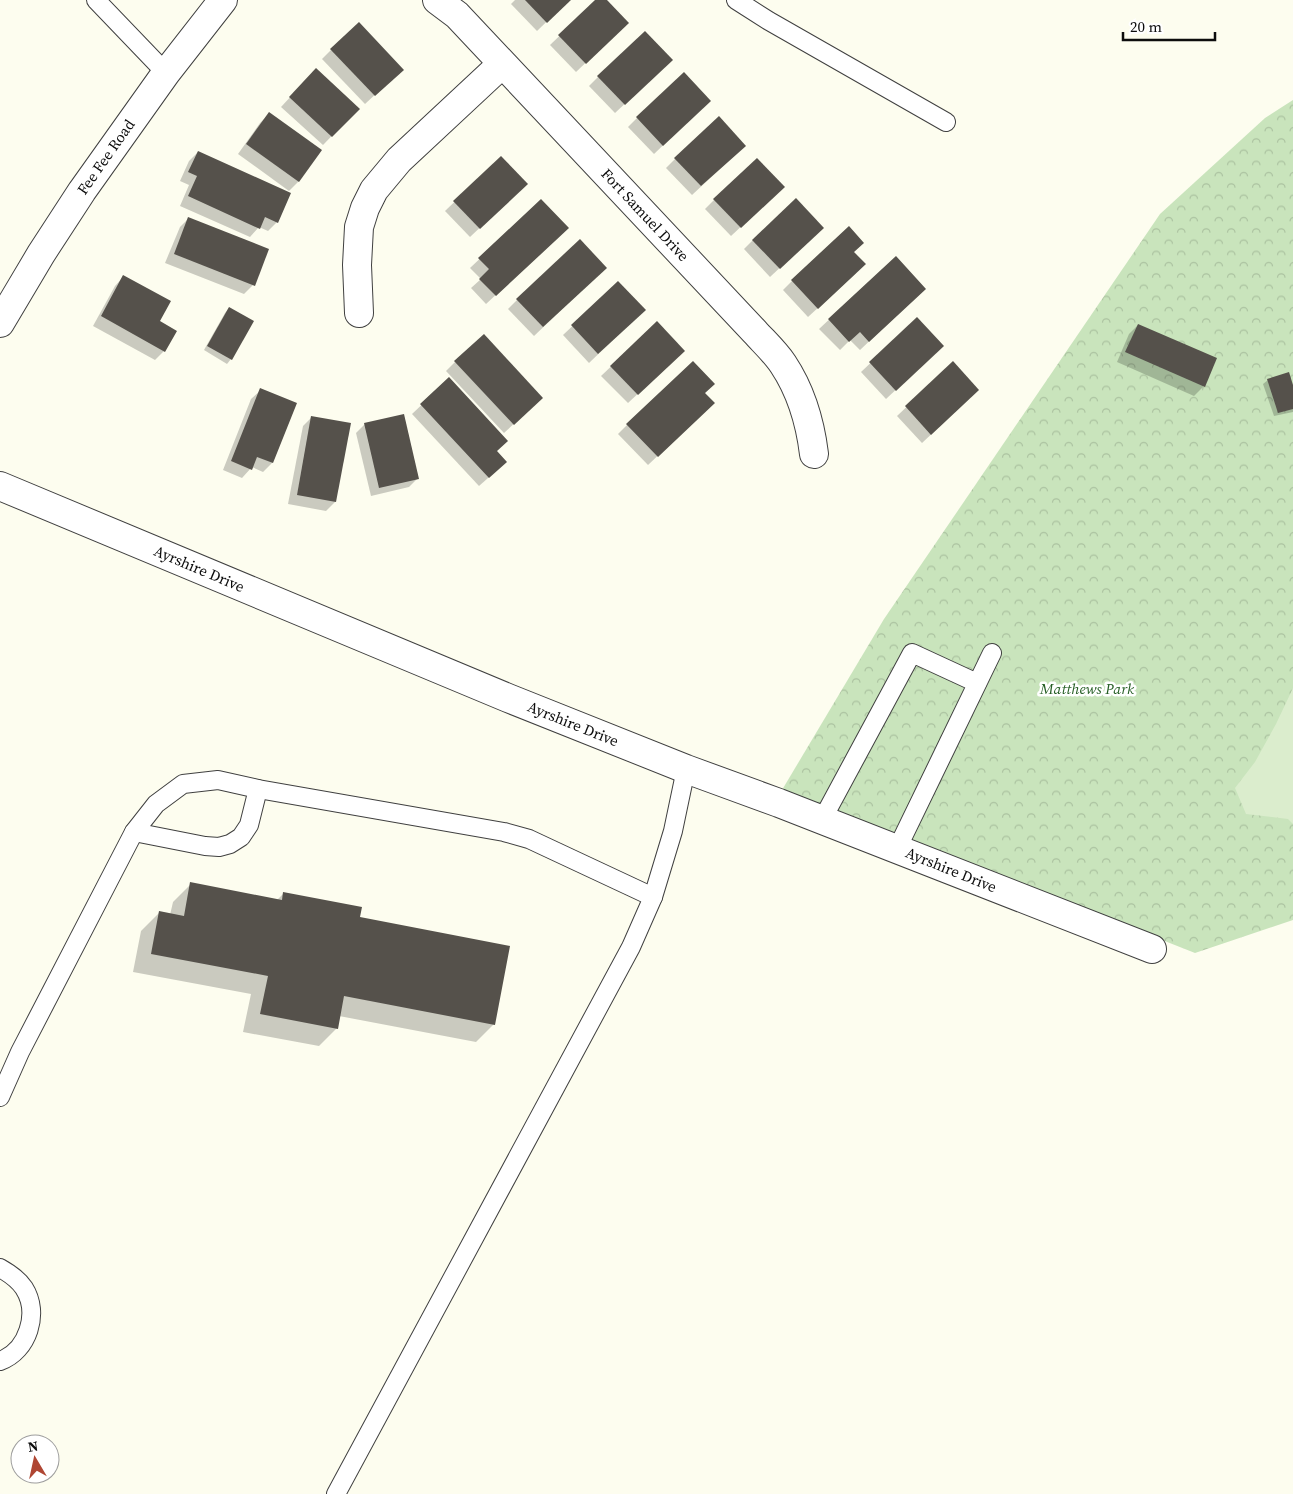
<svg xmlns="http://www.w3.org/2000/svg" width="1293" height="1494" viewBox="0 0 1293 1494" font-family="'Source Serif 4',serif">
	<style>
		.park { fill: url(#park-crowns) }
		.pitch { fill: #dbedcd }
		.shadow { fill: #0003 }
		.building { fill: #55514b }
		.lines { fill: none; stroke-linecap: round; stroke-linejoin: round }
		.service-casing { stroke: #404040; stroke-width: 20 }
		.minor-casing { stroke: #404040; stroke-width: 30 }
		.tertiary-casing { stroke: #404040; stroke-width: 30 }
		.service { stroke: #fff; stroke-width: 18 }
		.minor { stroke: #fff; stroke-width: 28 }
		.tertiary { stroke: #fff; stroke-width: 28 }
		.labels { text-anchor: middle; stroke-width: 5; stroke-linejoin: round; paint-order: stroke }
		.street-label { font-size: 15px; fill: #0d0d0d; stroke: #fff }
		.park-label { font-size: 15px; font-style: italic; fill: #255e24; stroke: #fff }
	</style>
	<defs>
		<pattern id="park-crowns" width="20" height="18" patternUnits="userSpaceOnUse" patternTransform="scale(1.25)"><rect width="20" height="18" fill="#c9e4bc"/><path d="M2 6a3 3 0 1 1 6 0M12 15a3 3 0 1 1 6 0" fill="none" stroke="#abc2a0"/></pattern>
	</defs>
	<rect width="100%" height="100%" fill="#fdfdef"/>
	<!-- park -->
	<path class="park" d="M 1293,100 L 1293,920 L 1195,953 L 782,790 L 884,619 L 1160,214 L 1265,118 Z"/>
	<!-- pitch -->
	<path class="pitch" d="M 1293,688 L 1293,824 L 1288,819 L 1246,814 L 1235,788 L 1255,762 L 1276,724 Z"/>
	<!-- shadow -->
	<g class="shadow">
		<path d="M 515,0 L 569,0 L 537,31 L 511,4 Z"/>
		<path d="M 597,0 L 605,0 L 618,32 L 576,72 L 550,45 Z"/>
		<path d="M 331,50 L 393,78 L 365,104 L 322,59 Z"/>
		<path d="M 662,69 L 615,113 L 589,86 L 598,77 Z"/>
		<path d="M 307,79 L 358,109 L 323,145 L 281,107 Z"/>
		<path d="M 700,110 L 654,154 L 628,127 L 637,118 Z"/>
		<path d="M 269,114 L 321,151 L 298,182 L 289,191 L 238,154 L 260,123 Z"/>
		<path d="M 198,152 L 277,222 L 268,231 L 259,227 L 250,237 L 180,206 L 189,185 L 180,181 L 189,161 Z"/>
		<path d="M 735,155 L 692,195 L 666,168 L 675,159 Z"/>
		<path d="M 501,157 L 517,193 L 470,237 L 445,211 Z"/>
		<path d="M 774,196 L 731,236 L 705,209 L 714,200 Z"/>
		<path d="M 541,201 L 558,237 L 486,304 L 471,288 L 481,279 L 470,268 Z"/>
		<path d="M 189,218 L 253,285 L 244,294 L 165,263 L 180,227 Z"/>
		<path d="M 813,237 L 770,277 L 744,249 L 753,240 Z"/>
		<path d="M 853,252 L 856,273 L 808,317 L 783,290 L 792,281 Z"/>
		<path d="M 896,257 L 916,297 L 860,350 L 850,340 L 840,350 L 819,329 Z"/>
		<path d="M 124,276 L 158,322 L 164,351 L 155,360 L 93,326 L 115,286 Z"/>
		<path d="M 596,277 L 534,336 L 508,309 L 517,300 Z"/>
		<path d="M 618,283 L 635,319 L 589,363 L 563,335 Z"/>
		<path d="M 229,308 L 231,359 L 227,364 L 204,350 L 225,313 Z"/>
		<path d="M 917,319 L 933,355 L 886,399 L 861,372 Z"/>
		<path d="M 657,323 L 674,360 L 628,403 L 601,376 Z"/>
		<path d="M 1138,325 L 1215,359 L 1203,387 L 1194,396 L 1117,362 L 1129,334 Z"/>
		<path d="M 455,362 L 532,407 L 504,433 L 446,371 Z"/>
		<path d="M 953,363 L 969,399 L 922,443 L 897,416 Z"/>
		<path d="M 449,379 L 495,452 L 496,471 L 479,486 L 412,414 Z"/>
		<path d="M 1268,380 L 1293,389 L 1293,412 L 1274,416 L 1263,384 Z"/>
		<path d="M 261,390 L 272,463 L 263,472 L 252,467 L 242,478 L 223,470 L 251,399 Z"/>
		<path d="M 704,393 L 704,412 L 648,465 L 618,434 L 627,425 Z"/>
		<path d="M 312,417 L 335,502 L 326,511 L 288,504 L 303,426 Z"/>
		<path d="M 365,424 L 418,478 L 409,487 L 371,496 L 356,433 Z"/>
		<path d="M 191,884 L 277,900 L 284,893 L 358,918 L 494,1024 L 476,1042 L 339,1016 L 337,1028 L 319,1046 L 243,1032 L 251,994 L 133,972 L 141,931 L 159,913 L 170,915 L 173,902 Z"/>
	</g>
	<!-- building -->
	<g class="building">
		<path d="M 525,0 L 571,0 L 547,23 Z"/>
		<path d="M 595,0 L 607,0 L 629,23 L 586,64 L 558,35 Z"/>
		<path d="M 359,22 L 404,70 L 375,96 L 330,49 Z"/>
		<path d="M 645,31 L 673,60 L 625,105 L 597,76 Z"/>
		<path d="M 316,68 L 360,109 L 332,137 L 289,97 Z"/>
		<path d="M 684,72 L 711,101 L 663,146 L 636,117 Z"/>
		<path d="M 269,112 L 322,150 L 299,182 L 246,144 Z"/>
		<path d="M 719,116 L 746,146 L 701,186 L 674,158 Z"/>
		<path d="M 198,151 L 291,193 L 278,223 L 265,217 L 260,229 L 188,196 L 197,176 L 188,172 Z"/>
		<path d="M 501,156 L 528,184 L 480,229 L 453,201 Z"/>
		<path d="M 757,158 L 785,187 L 741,228 L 713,199 Z"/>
		<path d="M 796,198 L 824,228 L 780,269 L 752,240 Z"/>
		<path d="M 541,199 L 569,228 L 496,296 L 479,279 L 489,269 L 478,258 Z"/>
		<path d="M 188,217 L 269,249 L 255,286 L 174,254 Z"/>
		<path d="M 849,226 L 864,243 L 854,252 L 866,264 L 818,309 L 791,280 Z"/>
		<path d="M 580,239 L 607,268 L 543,327 L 516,299 Z"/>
		<path d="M 896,256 L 926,289 L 869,342 L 860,332 L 849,342 L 828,319 Z"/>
		<path d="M 123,275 L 171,301 L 160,321 L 177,331 L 165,352 L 101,316 Z"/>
		<path d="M 618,281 L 646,310 L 598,354 L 571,325 Z"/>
		<path d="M 229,307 L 254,321 L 232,360 L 207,346 Z"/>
		<path d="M 917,317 L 944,346 L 896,391 L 869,362 Z"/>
		<path d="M 657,321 L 685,351 L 638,395 L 610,366 Z"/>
		<path d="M 1138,324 L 1217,358 L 1205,387 L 1125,352 Z"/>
		<path d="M 484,334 L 543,398 L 514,425 L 454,361 Z"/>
		<path d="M 693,361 L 715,384 L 705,393 L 715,403 L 658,457 L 626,424 Z"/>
		<path d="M 953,361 L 979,390 L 931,435 L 905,406 Z"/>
		<path d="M 1289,372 L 1293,385 L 1293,409 L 1278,413 L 1267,379 Z"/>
		<path d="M 449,377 L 508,441 L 497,451 L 507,462 L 489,478 L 420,404 Z"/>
		<path d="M 260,388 L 297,403 L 273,463 L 257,457 L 252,470 L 231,461 Z"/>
		<path d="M 404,414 L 419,479 L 379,488 L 364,423 Z"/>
		<path d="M 311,416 L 351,423 L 336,502 L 297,495 Z"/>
		<path d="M 190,882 L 282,900 L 283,892 L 362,907 L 360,917 L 510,946 L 495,1025 L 344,996 L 338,1029 L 260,1014 L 268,976 L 151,954 L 159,911 L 184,916 Z"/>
	</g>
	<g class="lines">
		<defs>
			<g id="service">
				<path d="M 96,0 L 166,73"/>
				<path d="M 736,0 L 769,21 L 946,122"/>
				<path d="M 822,820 L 912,653 L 977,683"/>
				<path d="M 134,832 L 205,846 L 219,847 L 230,844 L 241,837 L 249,825 L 258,789"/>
				<path d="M 897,849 L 992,653"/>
				<path d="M 0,1097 L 20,1052 L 134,832 L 156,804 L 183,784 L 218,780 L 258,789 L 504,832 L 529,839 L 653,897"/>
				<path d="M 0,1268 C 9,1273 18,1279 24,1288 C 40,1313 28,1351 0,1361"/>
				<path d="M 336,1494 L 631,947 L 653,897 L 673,831 L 686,769"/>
			</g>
			<g id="minor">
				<path d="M 437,0 L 457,15 L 755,332 C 764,342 775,352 783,364 C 801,391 810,421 814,454"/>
				<path d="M 359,313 L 357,265 L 359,227 L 365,208 L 374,190 L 399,160 L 502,64"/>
				<path d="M 0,486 L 508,698 L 686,769 L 779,803 L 1152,949"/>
			</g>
			<path id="tertiary" d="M 0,323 L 41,254 L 82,191 L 166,73 L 223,0"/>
		</defs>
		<!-- service casing -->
		<use href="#service" class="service-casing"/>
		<!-- minor casing -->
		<use href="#minor" class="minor-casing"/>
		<!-- tertiary casing -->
		<use href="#tertiary" class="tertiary-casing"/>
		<!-- service -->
		<use href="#service" class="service"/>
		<!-- minor -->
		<use href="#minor" class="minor"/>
		<!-- tertiary -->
		<use href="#tertiary" class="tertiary"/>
	</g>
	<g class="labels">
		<!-- street labels -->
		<g class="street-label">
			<text transform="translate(106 157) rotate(-55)" y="5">Fee Fee Road</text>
			<text transform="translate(645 215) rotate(47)" y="5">Fort Samuel Drive</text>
			<text transform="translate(199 569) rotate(23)" y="5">Ayrshire Drive</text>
			<text transform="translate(573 724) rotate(22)" y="5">Ayrshire Drive</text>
			<text transform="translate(951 870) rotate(22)" y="5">Ayrshire Drive</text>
		</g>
		<!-- park labels -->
		<g class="park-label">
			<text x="1087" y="694">Matthews Park</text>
		</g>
	</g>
	<!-- north arrow -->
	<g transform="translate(35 1459) rotate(351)"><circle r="24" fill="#ffffff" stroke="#9e9e9e"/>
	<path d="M0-4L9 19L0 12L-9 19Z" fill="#af4633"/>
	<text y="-8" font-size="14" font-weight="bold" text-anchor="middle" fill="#0d0d0d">N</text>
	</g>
	<!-- scale -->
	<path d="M1123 32v8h92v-8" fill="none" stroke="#0d0d0d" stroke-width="2.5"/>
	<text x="1130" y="32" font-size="15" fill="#0d0d0d" stroke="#ffffff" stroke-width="4" paint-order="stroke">20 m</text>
</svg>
